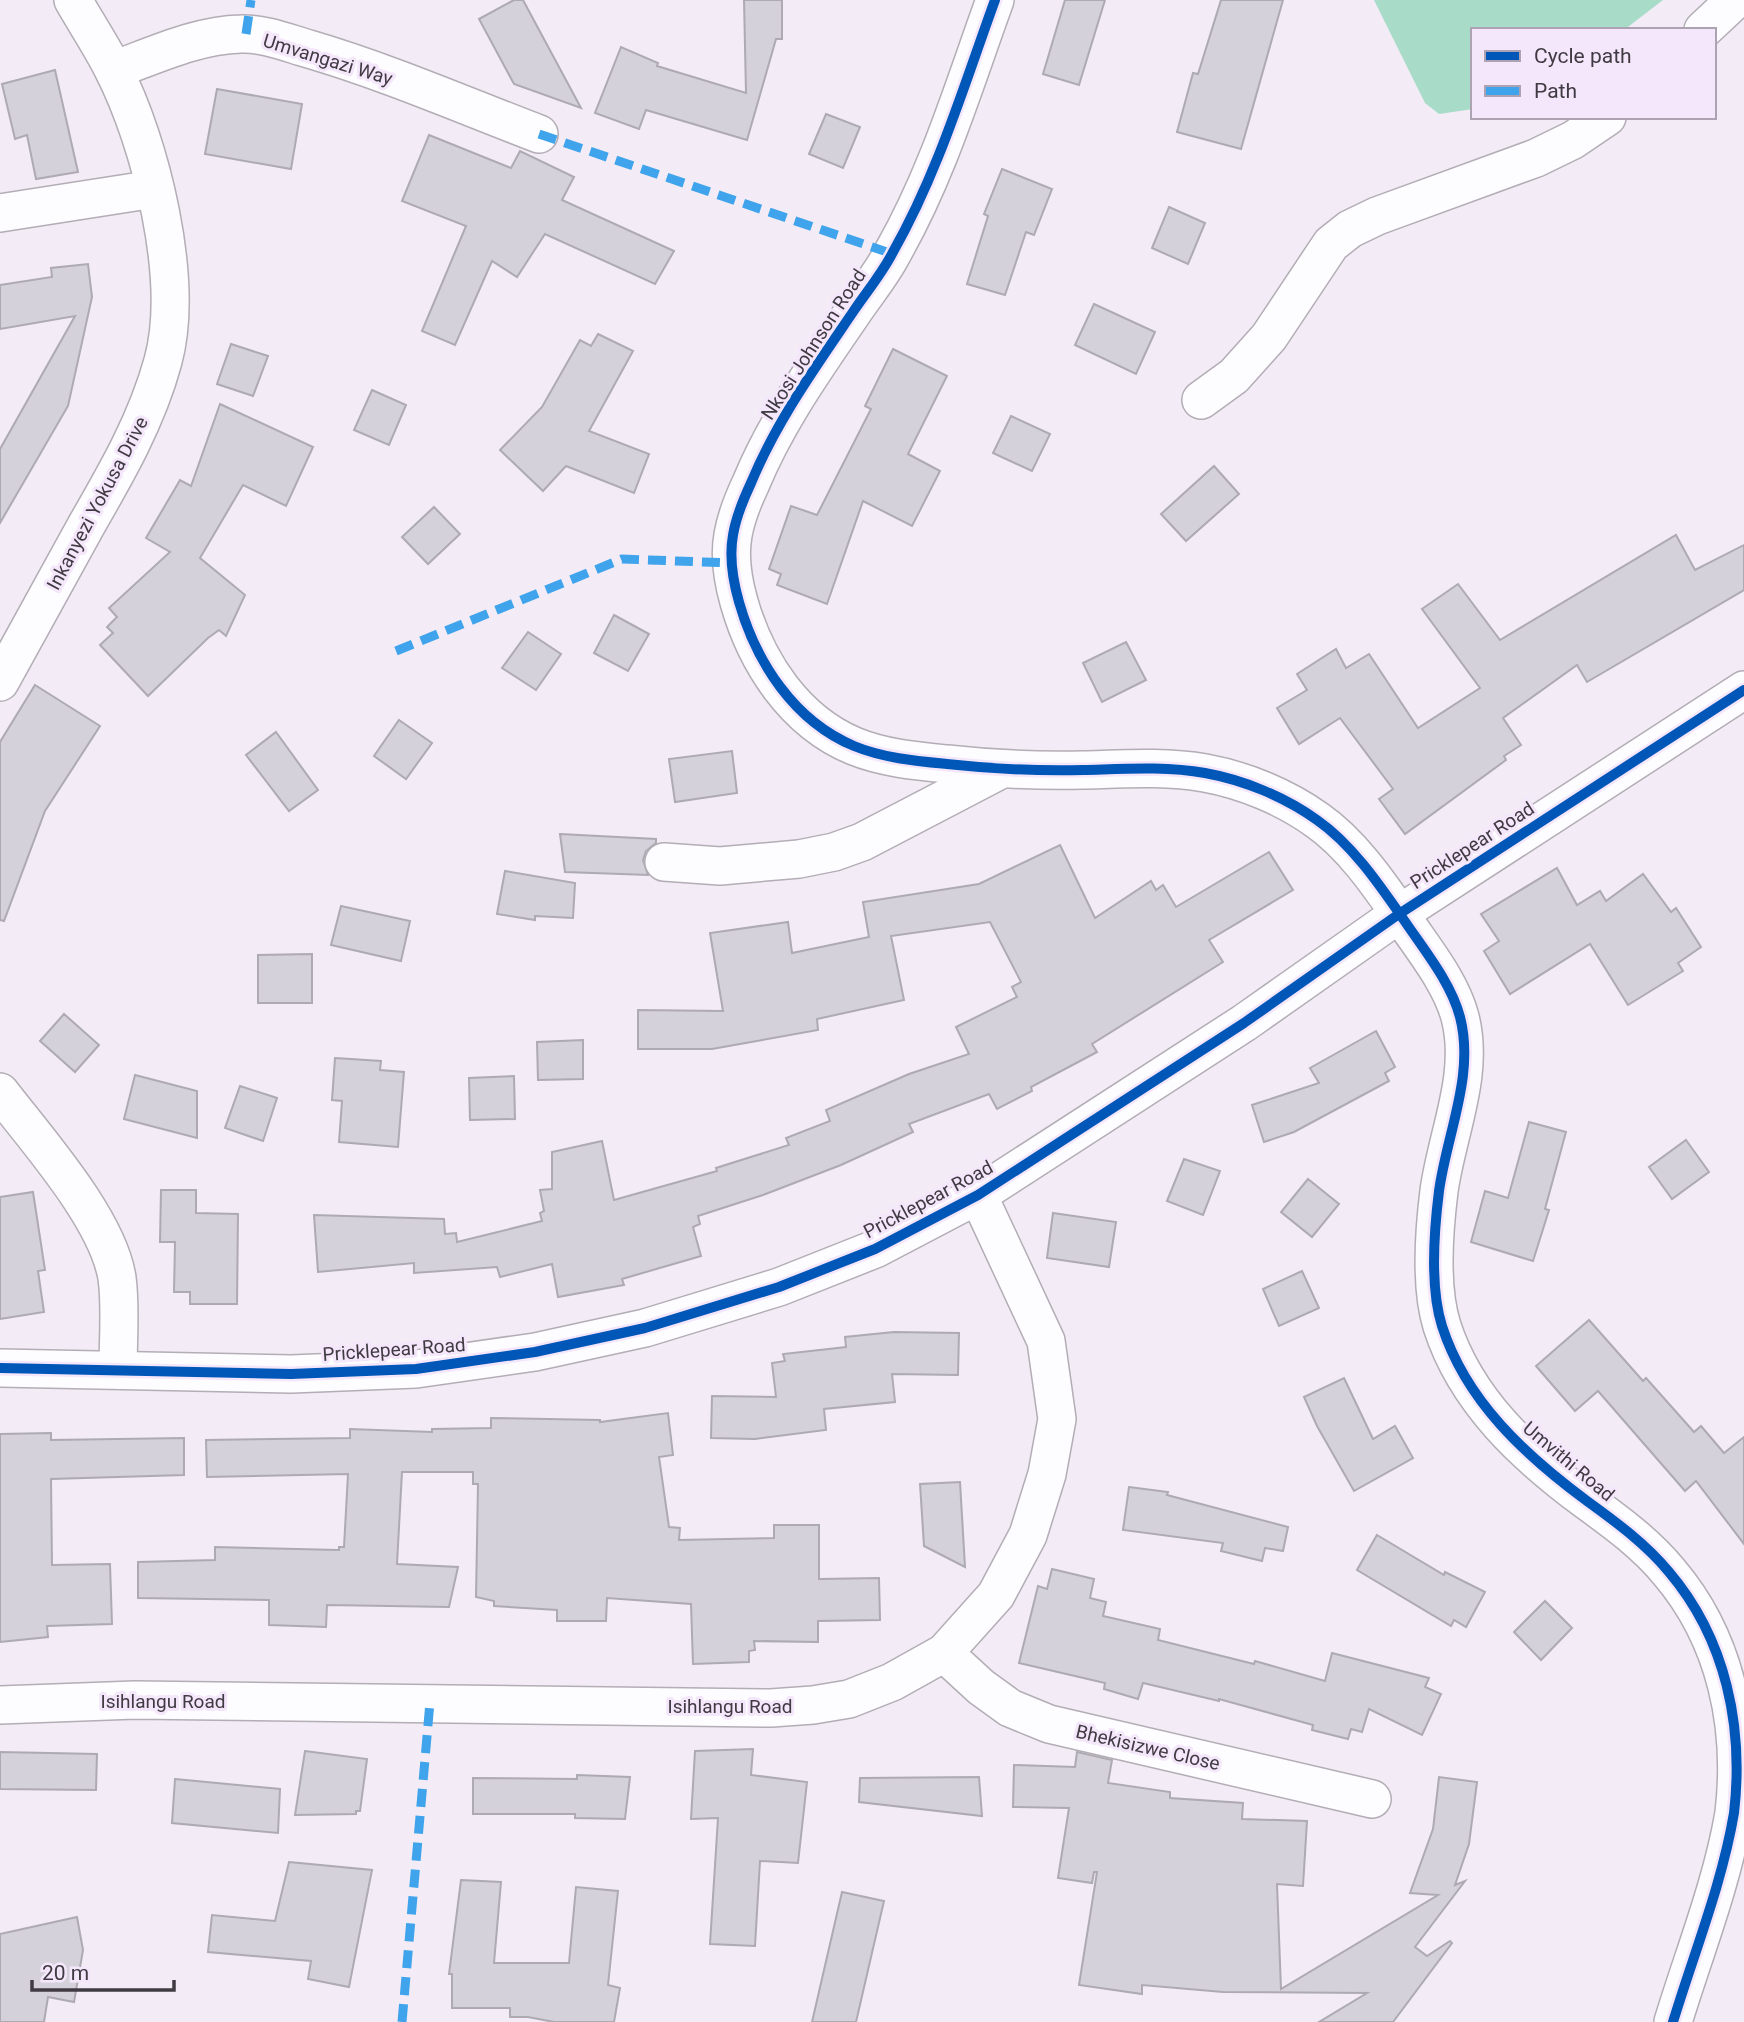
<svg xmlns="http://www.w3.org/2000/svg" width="1744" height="2022" viewBox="0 0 1744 2022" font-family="Roboto,sans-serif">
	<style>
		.forest { fill: #a8dcc9 }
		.building { fill: #d4d1da; stroke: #adaab2; stroke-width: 2 }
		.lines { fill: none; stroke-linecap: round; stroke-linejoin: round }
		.minor-casing { stroke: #b3adb5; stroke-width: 40 }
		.minor { stroke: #fdfcfe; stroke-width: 37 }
		.quiet { stroke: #3fa4ec; stroke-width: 9; stroke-dasharray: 18 9; stroke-linecap: butt }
		.cycleway-casing { stroke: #f5e7fb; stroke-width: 15 }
		.cycleway { stroke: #0057b8; stroke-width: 10 }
		.labels { text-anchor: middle; stroke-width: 6; stroke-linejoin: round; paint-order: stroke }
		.street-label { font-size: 19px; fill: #403b43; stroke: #f5e7fb }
	</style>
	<rect width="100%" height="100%" fill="#f3ebf6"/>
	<!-- forest -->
	<path class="forest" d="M 1374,0 L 1663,0 L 1624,30 L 1473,30 L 1473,109 L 1439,114 L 1425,103 Z"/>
	<!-- building -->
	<g class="building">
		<path d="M 514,0 L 523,0 L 581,108 L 514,84 L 479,19 Z"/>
		<path d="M 744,0 L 782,0 L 782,39 L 776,39 L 747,140 L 646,110 L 639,129 L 595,113 L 621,47 L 658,63 L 657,66 L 746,93 Z"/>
		<path d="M 1065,0 L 1105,0 L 1079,85 L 1043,74 Z"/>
		<path d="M 1221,0 L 1283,0 L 1241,149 L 1177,132 L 1193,73 L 1198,74 Z"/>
		<path d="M 55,70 L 78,172 L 36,179 L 27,135 L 15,139 L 2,84 Z"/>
		<path d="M 217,89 L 302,104 L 291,169 L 205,154 Z"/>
		<path d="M 826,114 L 860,127 L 843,168 L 809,154 Z"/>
		<path d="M 429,135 L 511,168 L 520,151 L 574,177 L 562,200 L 674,251 L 655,284 L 545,234 L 517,277 L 492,261 L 455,345 L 422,331 L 466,226 L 402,201 Z"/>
		<path d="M 1002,169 L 1052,189 L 1034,235 L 1026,232 L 1005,295 L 967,284 L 988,216 L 984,214 Z"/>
		<path d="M 1169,207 L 1205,223 L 1188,264 L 1152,248 Z"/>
		<path d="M 88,264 L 92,297 L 68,406 L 0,523 L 0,449 L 75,316 L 0,329 L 0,285 L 52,277 L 51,268 Z"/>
		<path d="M 1094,304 L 1155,332 L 1136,374 L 1075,345 Z"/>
		<path d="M 598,334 L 633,351 L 589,431 L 649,454 L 634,493 L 566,466 L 543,491 L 500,450 L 542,407 L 580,340 L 591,346 Z"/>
		<path d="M 231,344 L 268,356 L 253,396 L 217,384 Z"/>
		<path d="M 893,349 L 947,376 L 908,454 L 940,471 L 912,526 L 863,501 L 827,604 L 777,585 L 781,574 L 769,569 L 791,506 L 817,515 L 871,409 L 865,406 Z"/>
		<path d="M 372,390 L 406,405 L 389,445 L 354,430 Z"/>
		<path d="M 220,404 L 313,447 L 286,506 L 243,485 L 200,558 L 245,595 L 226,636 L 219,630 L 208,638 L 148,696 L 100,645 L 113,633 L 107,627 L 117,617 L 109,608 L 170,552 L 146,538 L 180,480 L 191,486 Z"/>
		<path d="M 1011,416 L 1050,434 L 1032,471 L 993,453 Z"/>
		<path d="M 1214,466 L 1239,494 L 1186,541 L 1161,514 Z"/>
		<path d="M 434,507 L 460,534 L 428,564 L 402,537 Z"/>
		<path d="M 1676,535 L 1695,570 L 1744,545 L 1744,590 L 1587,682 L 1577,665 L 1503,718 L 1521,745 L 1504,756 L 1506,760 L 1405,834 L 1379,799 L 1393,789 L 1340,718 L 1299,744 L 1277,708 L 1307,690 L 1297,674 L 1336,649 L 1346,668 L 1369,654 L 1418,728 L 1480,688 L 1422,609 L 1458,584 L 1500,640 Z"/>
		<path d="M 614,615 L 649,634 L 628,671 L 594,653 Z"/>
		<path d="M 528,632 L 561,654 L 536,690 L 502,668 Z"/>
		<path d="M 1126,642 L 1146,680 L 1102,702 L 1083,663 Z"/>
		<path d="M 35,685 L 100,726 L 45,811 L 4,921 L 0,920 L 0,742 Z"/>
		<path d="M 399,720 L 432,743 L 406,779 L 374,756 Z"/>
		<path d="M 276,732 L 318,790 L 289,811 L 246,755 Z"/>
		<path d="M 732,751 L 737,793 L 675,802 L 669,759 Z"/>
		<path d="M 560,834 L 656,839 L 656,843 L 646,851 L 643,860 L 648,875 L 565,872 Z"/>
		<path d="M 1060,845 L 1095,918 L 1151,881 L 1156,890 L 1163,885 L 1176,907 L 1269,852 L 1293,890 L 1209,940 L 1223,962 L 1092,1044 L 1097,1052 L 1031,1087 L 1032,1091 L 997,1109 L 989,1094 L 909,1124 L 913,1132 L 841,1165 L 763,1195 L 698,1216 L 700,1224 L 693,1227 L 701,1256 L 622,1279 L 624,1285 L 558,1297 L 552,1264 L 500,1277 L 497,1267 L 414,1273 L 414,1263 L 318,1272 L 314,1215 L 444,1219 L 445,1234 L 456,1233 L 457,1242 L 542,1221 L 540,1213 L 544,1211 L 540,1190 L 552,1189 L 552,1152 L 602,1141 L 614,1200 L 717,1171 L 716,1168 L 789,1145 L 786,1138 L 830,1121 L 826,1110 L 909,1074 L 969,1054 L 956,1027 L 1017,997 L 1012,987 L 1021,982 L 990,922 L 891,936 L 904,1000 L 817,1019 L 818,1030 L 712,1049 L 638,1049 L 638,1010 L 723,1011 L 710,933 L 788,922 L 792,953 L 869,937 L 863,902 L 979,884 Z"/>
		<path d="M 1557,868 L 1577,905 L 1600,891 L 1606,901 L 1643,874 L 1671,912 L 1676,908 L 1701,947 L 1678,963 L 1683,971 L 1628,1005 L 1590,944 L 1510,994 L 1484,951 L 1499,941 L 1481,914 Z"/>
		<path d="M 505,871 L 575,883 L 573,918 L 535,916 L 535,920 L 497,914 Z"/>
		<path d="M 341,906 L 410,921 L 401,961 L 331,945 Z"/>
		<path d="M 312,954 L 312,1003 L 258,1003 L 258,955 Z"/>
		<path d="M 64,1014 L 99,1045 L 75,1072 L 40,1041 Z"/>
		<path d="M 1376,1031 L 1395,1067 L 1385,1073 L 1389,1081 L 1294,1132 L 1264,1142 L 1252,1105 L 1319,1083 L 1310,1068 Z"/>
		<path d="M 583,1040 L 583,1079 L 538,1080 L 537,1042 Z"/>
		<path d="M 335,1058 L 381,1061 L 380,1070 L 404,1072 L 398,1147 L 339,1142 L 342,1101 L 332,1100 Z"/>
		<path d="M 135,1075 L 197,1091 L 197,1138 L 124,1119 Z"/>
		<path d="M 514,1076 L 515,1119 L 470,1120 L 469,1078 Z"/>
		<path d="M 240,1086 L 277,1098 L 263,1141 L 225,1128 Z"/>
		<path d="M 1529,1122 L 1566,1132 L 1545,1209 L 1549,1210 L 1533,1261 L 1471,1242 L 1485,1191 L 1508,1198 Z"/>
		<path d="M 1686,1140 L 1709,1172 L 1672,1199 L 1649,1167 Z"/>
		<path d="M 1184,1159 L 1220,1171 L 1203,1215 L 1167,1201 Z"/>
		<path d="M 1308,1179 L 1339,1204 L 1312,1237 L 1281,1212 Z"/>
		<path d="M 161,1190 L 196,1190 L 196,1213 L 238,1214 L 237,1304 L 190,1304 L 190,1292 L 174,1292 L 175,1242 L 160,1242 Z"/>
		<path d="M 33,1192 L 45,1270 L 38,1271 L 44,1312 L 0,1319 L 0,1197 Z"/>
		<path d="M 1053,1213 L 1116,1222 L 1109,1267 L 1047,1258 Z"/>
		<path d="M 1302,1271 L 1319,1308 L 1279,1326 L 1263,1289 Z"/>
		<path d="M 1589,1320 L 1643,1381 L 1646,1378 L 1694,1432 L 1701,1426 L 1724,1453 L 1744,1437 L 1744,1544 L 1696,1481 L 1685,1491 L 1598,1391 L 1575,1411 L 1536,1366 Z"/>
		<path d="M 894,1332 L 959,1333 L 958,1375 L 892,1374 L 895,1402 L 824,1409 L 826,1430 L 755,1439 L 711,1438 L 712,1396 L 776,1397 L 772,1363 L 785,1361 L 783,1354 L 846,1347 L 845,1337 Z"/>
		<path d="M 1344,1378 L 1373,1439 L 1395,1426 L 1413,1458 L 1354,1491 L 1317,1426 L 1304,1397 Z"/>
		<path d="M 668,1413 L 673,1455 L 659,1457 L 669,1527 L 680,1528 L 679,1540 L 774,1538 L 774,1525 L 819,1525 L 819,1579 L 879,1578 L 880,1620 L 818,1621 L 818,1642 L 754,1641 L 755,1650 L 749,1651 L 749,1662 L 693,1664 L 691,1604 L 607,1598 L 606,1621 L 557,1621 L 557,1610 L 494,1606 L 494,1601 L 476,1597 L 478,1484 L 473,1484 L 473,1472 L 402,1472 L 397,1564 L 458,1567 L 449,1607 L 327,1605 L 326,1627 L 269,1625 L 269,1600 L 138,1598 L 138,1562 L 215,1560 L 215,1547 L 339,1550 L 339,1547 L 344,1547 L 348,1474 L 207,1477 L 206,1440 L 350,1438 L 350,1429 L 432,1432 L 432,1429 L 491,1428 L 491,1418 L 600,1420 L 600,1422 Z"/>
		<path d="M 51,1433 L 51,1440 L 184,1438 L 184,1475 L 51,1479 L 52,1565 L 110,1564 L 112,1624 L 47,1626 L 48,1637 L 0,1642 L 0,1434 Z"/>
		<path d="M 960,1482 L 965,1567 L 924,1546 L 920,1484 Z"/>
		<path d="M 1129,1487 L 1168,1492 L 1167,1495 L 1288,1527 L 1283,1551 L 1265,1548 L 1262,1561 L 1221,1551 L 1223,1543 L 1123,1530 Z"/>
		<path d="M 1377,1535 L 1444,1575 L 1445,1572 L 1485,1592 L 1466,1627 L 1454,1620 L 1451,1626 L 1357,1570 Z"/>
		<path d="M 1052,1569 L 1094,1579 L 1090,1598 L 1106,1602 L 1103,1616 L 1160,1629 L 1158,1640 L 1254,1664 L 1255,1661 L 1325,1681 L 1332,1653 L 1429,1678 L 1425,1687 L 1441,1694 L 1422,1735 L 1369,1709 L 1362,1732 L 1351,1729 L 1348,1739 L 1312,1730 L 1313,1725 L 1219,1699 L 1219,1701 L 1143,1683 L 1138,1699 L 1104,1689 L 1105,1683 L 1019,1663 L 1038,1586 L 1047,1589 Z"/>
		<path d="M 1545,1601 L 1572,1628 L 1541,1660 L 1514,1632 Z"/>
		<path d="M 753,1749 L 751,1775 L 807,1782 L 798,1863 L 760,1861 L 755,1946 L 710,1944 L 718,1818 L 691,1819 L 695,1751 Z"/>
		<path d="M 305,1751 L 367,1759 L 360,1811 L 356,1811 L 356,1814 L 295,1815 Z"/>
		<path d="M 0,1752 L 97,1754 L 96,1790 L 0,1789 Z"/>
		<path d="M 1077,1752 L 1112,1760 L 1108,1783 L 1170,1792 L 1170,1798 L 1243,1803 L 1242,1819 L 1307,1821 L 1303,1886 L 1277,1884 L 1281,1989 L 1438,1895 L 1410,1893 L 1433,1829 L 1439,1777 L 1477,1782 L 1469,1844 L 1455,1885 L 1465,1881 L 1415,1947 L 1427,1956 L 1450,1941 L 1452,1943 L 1393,2022 L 1319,2022 L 1367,1993 L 1223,1992 L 1142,1985 L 1142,1994 L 1079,1985 L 1097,1872 L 1094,1872 L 1092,1883 L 1058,1878 L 1069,1808 L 1013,1807 L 1014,1765 L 1075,1767 Z"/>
		<path d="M 577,1775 L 630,1777 L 625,1819 L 575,1818 L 575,1814 L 473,1814 L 473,1778 L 577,1779 Z"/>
		<path d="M 979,1777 L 982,1816 L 859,1802 L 860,1778 Z"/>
		<path d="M 175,1779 L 280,1789 L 278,1833 L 172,1823 Z"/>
		<path d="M 289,1862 L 372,1870 L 349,1987 L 308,1979 L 311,1961 L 208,1952 L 212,1915 L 275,1921 Z"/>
		<path d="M 461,1880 L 501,1882 L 494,1963 L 569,1963 L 576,1887 L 618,1891 L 608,1985 L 620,1988 L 614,2022 L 554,2022 L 528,2017 L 510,2017 L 510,2008 L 452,2008 L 452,1974 L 449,1974 Z"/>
		<path d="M 842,1892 L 884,1901 L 856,2022 L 812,2022 Z"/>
		<path d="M 77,1917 L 83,1950 L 74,2002 L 48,1997 L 44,2022 L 0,2022 L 0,1934 Z"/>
	</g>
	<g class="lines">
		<defs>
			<g id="minor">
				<path d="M 995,0 C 964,85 938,173 893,252 C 883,272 868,290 855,309 C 817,365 777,420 751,483 C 743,500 736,517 733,535 C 729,557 733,581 739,602 C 756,662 794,721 854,746 C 883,758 916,761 947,764 C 992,769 1037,771 1083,770 C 1123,769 1165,766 1205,773 C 1244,780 1285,797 1317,820 C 1353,845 1381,887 1406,923 C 1425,951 1451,983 1460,1017 C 1475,1075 1447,1133 1439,1191 C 1434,1231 1430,1288 1442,1326 C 1466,1401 1525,1455 1587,1501 C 1616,1522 1646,1544 1669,1572 C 1726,1639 1744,1727 1734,1813 C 1722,1884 1694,1953 1673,2022"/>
				<path d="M 1703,30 L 1735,0"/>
				<path d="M 114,70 C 155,55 197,35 241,34 C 263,33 288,43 309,49 C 387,72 463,105 539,134"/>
				<path d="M 0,213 L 154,189"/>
				<path d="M 1201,400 L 1234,376 L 1269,337 L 1331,244 L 1350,229 L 1377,216 L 1536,158 L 1573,140 L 1607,117"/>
				<path d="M 0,682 C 29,629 58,576 87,524 C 117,472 147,420 163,361 C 185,280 151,143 113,69 C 101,45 86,23 73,0"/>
				<path d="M 664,862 L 720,866 L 799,859 L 834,852 L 862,842 L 1000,770"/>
				<path d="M 0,1092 C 36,1139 108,1219 117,1278 C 121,1306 118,1341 118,1370"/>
				<path d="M 0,1368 L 291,1374 L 416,1369 L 535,1352 L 645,1328 L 779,1287 L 875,1249 L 978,1195 L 1244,1023 L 1399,914 L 1744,690"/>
				<path d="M 944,1653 L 981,1687 L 1010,1708 L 1049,1724 L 1372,1799"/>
				<path d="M 0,1705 L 135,1700 L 771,1708 L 813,1705 L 849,1699 L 892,1682 L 944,1653 L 996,1595 L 1028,1535 L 1047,1474 L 1057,1419 L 1046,1341 L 978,1195"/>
			</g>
		</defs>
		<!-- minor casing -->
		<use href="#minor" class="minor-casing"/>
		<!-- minor -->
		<use href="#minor" class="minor"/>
		<!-- quiet -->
		<g class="quiet">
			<path d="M 246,34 L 251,0"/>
			<path d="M 539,134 L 893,254"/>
			<path d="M 396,651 L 622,559 L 731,563"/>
			<path d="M 402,2022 L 430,1702"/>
		</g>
		<defs>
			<g id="cycleway">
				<path d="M 995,0 C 964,85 938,173 893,252 C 883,272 868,290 855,309 C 817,365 777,420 751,483 C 743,500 736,517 733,535 C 729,557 733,581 739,602 C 756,662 794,721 854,746 C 883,758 916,761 947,764 C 992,769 1037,771 1083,770 C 1123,769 1165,766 1205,773 C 1244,780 1285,797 1317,820 C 1353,845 1381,887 1406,923 C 1425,951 1451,983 1460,1017 C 1475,1075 1447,1133 1439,1191 C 1434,1231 1430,1288 1442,1326 C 1466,1401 1525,1455 1587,1501 C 1616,1522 1646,1544 1669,1572 C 1726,1639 1744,1727 1734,1813 C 1722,1884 1694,1953 1673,2022"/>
				<path d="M 0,1368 L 291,1374 L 416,1369 L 535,1352 L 645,1328 L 779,1287 L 875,1249 L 978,1195 L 1244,1023 L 1399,914 L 1744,690"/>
			</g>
		</defs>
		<!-- cycleway casing -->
		<use href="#cycleway" class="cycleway-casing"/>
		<!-- cycleway -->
		<use href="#cycleway" class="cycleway"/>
	</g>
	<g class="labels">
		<!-- street labels -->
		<g class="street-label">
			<text transform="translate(328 59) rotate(17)" y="7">Umvangazi Way</text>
			<text transform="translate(813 344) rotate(-57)" y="7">Nkosi Johnson Road</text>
			<text transform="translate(97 503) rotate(-62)" y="7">Inkanyezi Yokusa Drive</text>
			<text transform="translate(1472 845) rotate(-33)" y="7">Pricklepear Road</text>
			<text transform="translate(928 1199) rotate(-28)" y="7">Pricklepear Road</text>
			<text transform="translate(394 1349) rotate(-4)" y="7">Pricklepear Road</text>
			<text transform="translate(1569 1461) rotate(40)" y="7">Umvithi Road</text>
			<text x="163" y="1708">Isihlangu Road</text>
			<text x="730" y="1713">Isihlangu Road</text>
			<text transform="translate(1148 1747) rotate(13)" y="7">Bhekisizwe Close</text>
		</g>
	</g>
	<!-- legend -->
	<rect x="1471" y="28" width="245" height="91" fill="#f5e7fb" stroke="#ada2b1" stroke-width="2"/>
	<rect x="1485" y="51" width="35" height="10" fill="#0057b8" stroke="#ada2b1" stroke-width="2"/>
	<text x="1534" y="63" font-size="21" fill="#403b43">Cycle path</text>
	<rect x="1485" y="86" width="35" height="10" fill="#3fa4ec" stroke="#ada2b1" stroke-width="2"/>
	<text x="1534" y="98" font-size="21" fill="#403b43">Path</text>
	<!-- scale -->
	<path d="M32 1980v10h142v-10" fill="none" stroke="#403b43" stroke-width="3.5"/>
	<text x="42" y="1980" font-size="21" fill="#403b43" stroke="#f5e7fb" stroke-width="5" paint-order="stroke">20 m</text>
</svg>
